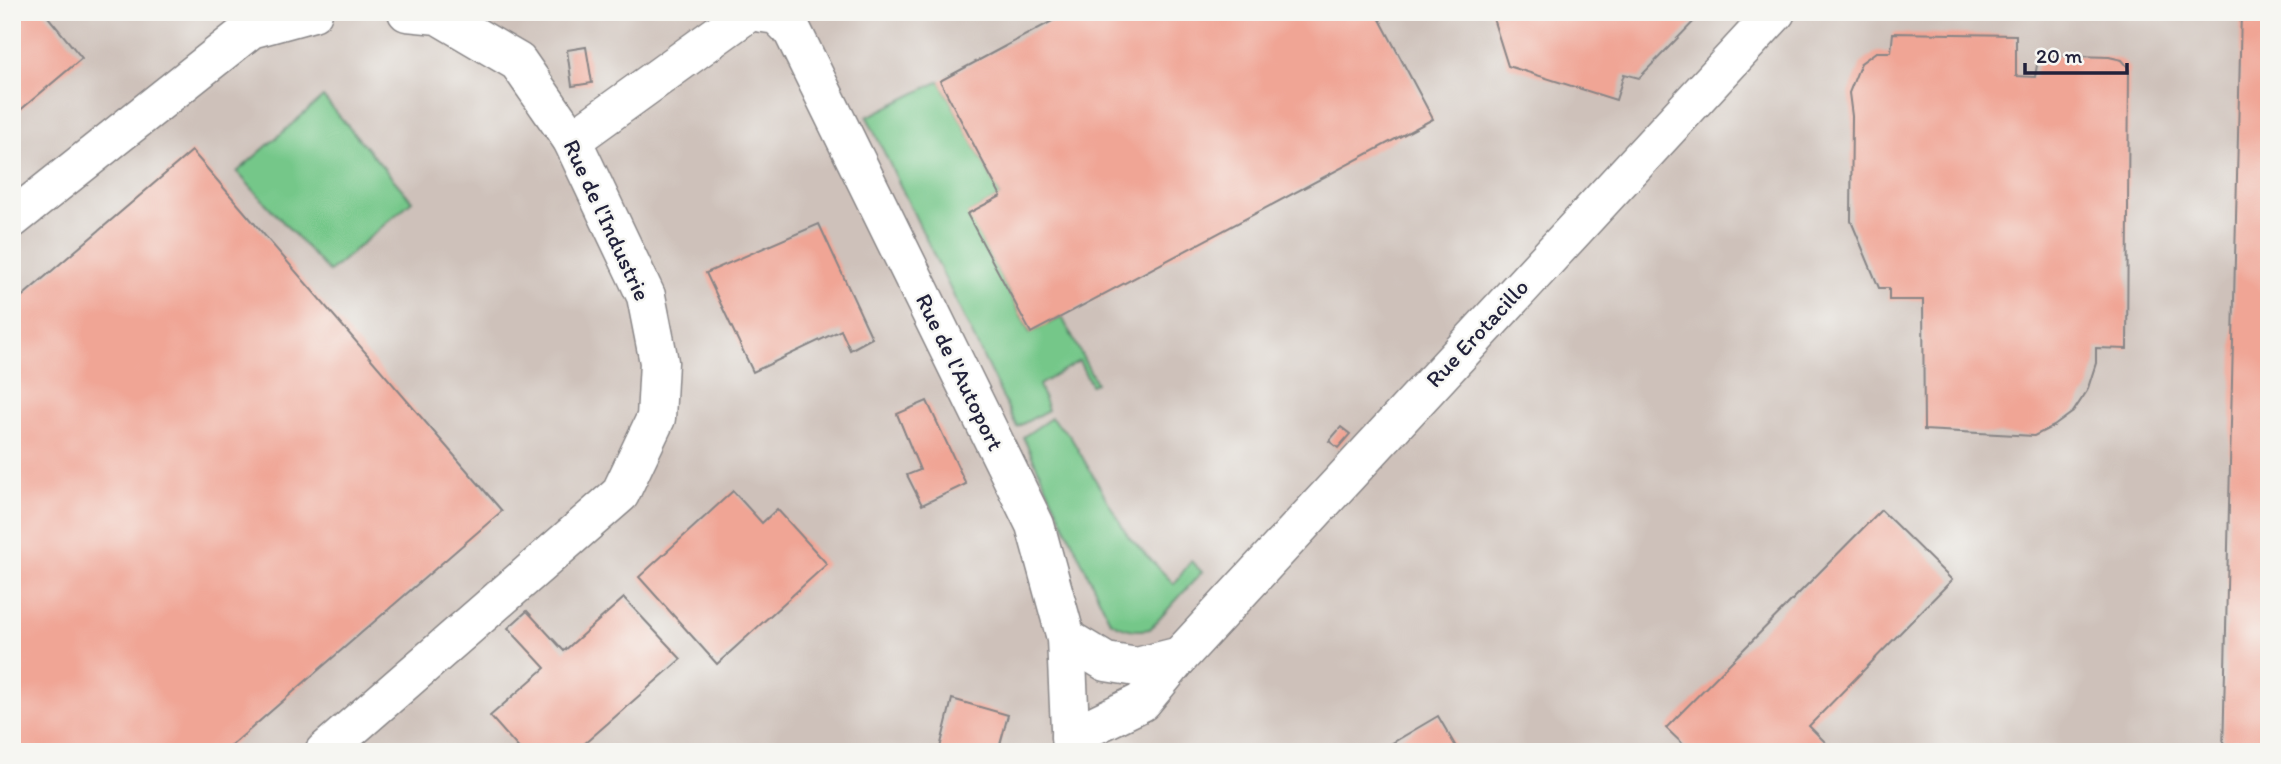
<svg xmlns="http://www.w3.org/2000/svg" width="2281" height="764" viewBox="0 0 2281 764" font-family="Itim,sans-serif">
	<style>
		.industrial { fill: #cec1ba }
		.green { fill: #75c789; stroke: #4c7462; stroke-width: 2 }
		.building { fill: #f0a595 }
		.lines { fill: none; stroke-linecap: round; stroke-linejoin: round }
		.minor-casing { stroke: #888586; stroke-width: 41 }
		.minor { stroke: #fff; stroke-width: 38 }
		.labels { text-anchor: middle; stroke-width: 5; stroke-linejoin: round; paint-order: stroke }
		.street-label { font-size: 23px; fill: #22223b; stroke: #f6f6f2 }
	</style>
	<rect width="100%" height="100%" fill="#f6f6f2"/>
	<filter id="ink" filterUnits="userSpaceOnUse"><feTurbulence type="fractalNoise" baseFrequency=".0143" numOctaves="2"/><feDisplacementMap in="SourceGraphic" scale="14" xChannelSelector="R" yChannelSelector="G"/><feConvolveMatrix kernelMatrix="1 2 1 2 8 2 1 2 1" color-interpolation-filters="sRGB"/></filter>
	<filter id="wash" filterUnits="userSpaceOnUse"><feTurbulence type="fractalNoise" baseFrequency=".00686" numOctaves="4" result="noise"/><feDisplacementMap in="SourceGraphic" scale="28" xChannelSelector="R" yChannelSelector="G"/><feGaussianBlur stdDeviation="1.57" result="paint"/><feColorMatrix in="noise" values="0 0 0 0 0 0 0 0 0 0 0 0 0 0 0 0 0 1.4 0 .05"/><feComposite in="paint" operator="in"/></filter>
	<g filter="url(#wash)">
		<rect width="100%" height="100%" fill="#eee8d0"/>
		<!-- industrial -->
		<rect class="industrial" x="12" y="12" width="2257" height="740"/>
		<!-- green -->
		<g class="green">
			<path d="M 940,81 L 1001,196 L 968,214 L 1030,333 L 1062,317 L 1096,383 L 1091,385 L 1079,361 L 1039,385 L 1048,410 L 1017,427 L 867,117 Z"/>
			<path d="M 323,97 L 412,201 L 329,272 L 237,172 Z"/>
			<path d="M 1051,418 L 1070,436 L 1128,536 L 1174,584 L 1191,561 L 1202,572 L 1150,629 C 1136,632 1123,629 1110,621 L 1023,437 Z"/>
		</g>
		<g id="blocks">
			<!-- building -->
			<g class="building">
				<path d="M 12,12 L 44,12 L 82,58 L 12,117 Z"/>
				<path d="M 1069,12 L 1376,12 L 1433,119 L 1031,333 L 967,214 L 1001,196 L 940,81 Z"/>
				<path d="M 1491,12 L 1703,12 L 1639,78 L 1624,74 L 1616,100 L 1508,66 Z"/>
				<path d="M 2241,12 L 2269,12 L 2269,752 L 2223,752 Z"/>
				<path d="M 1893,33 L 2016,35 L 2016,76 L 2035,77 L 2037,65 L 2045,55 L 2109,57 L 2122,60 L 2129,68 L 2127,349 L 2096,348 L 2096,363 L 2087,391 L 2073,412 L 2054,426 L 2034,436 L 1924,430 L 1923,300 L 1889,300 L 1889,288 L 1879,288 L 1851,221 L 1852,116 L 1849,93 L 1861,63 L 1876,52 L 1891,52 Z"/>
				<path d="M 586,47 L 592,83 L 572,86 L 567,50 Z"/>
				<path d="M 192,151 L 502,511 L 224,752 L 12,752 L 12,305 Z"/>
				<path d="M 819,224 L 872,338 L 850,350 L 841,330 L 753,372 L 706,273 Z"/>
				<path d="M 927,401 L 966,484 L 922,505 L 907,475 L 920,470 L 897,414 Z"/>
				<path d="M 1341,427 L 1350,434 L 1338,448 L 1329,441 Z"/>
				<path d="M 733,491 L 762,523 L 777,509 L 827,564 L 717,664 L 639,577 Z"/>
				<path d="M 1881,510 L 1952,580 L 1809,726 L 1835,752 L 1691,752 L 1666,728 Z"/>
				<path d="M 624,598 L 681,659 L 575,752 L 522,752 L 490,716 L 545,668 L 508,628 L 527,611 L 564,651 Z"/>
				<path d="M 952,699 L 1008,715 L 998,752 L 939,752 Z"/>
				<path d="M 1438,716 L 1459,752 L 1377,752 Z"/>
			</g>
		</g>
	</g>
	<g filter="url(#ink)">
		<use href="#blocks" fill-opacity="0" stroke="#888586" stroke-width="2"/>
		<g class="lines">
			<defs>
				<g id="minor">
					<path d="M 756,12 L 777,15 L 792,30 L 1035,525 L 1066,638 L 1071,752"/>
					<path d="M 572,140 L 749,12"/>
					<path d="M 12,219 L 251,29 L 313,12"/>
					<path d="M 1066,638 L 1106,662 L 1137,667 L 1180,656 L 1142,702 L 1070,737"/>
					<path d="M 1180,656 L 1776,12"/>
					<path d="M 324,752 L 620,494 L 656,418 L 659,362 L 646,296 L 572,140 L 518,62 L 438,15 L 407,12"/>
				</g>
			</defs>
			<!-- minor casing -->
			<use href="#minor" class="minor-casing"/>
			<!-- minor -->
			<use href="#minor" class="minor"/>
		</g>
	</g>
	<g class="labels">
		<!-- street labels -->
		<g class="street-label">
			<text transform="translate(607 220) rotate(65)" y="8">Rue de l'Industrie</text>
			<text transform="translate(1477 333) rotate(-47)" y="8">Rue Erotacillo</text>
			<text transform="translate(960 372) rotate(64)" y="8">Rue de l'Autoport</text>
		</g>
	</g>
	<!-- margin -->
	<rect width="2281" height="764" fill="none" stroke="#f6f6f2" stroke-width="42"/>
	<!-- scale -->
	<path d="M2025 63v10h102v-10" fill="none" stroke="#22223b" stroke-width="3.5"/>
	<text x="2036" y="63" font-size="21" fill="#22223b" stroke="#f6f6f2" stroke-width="5" paint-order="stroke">20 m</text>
</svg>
